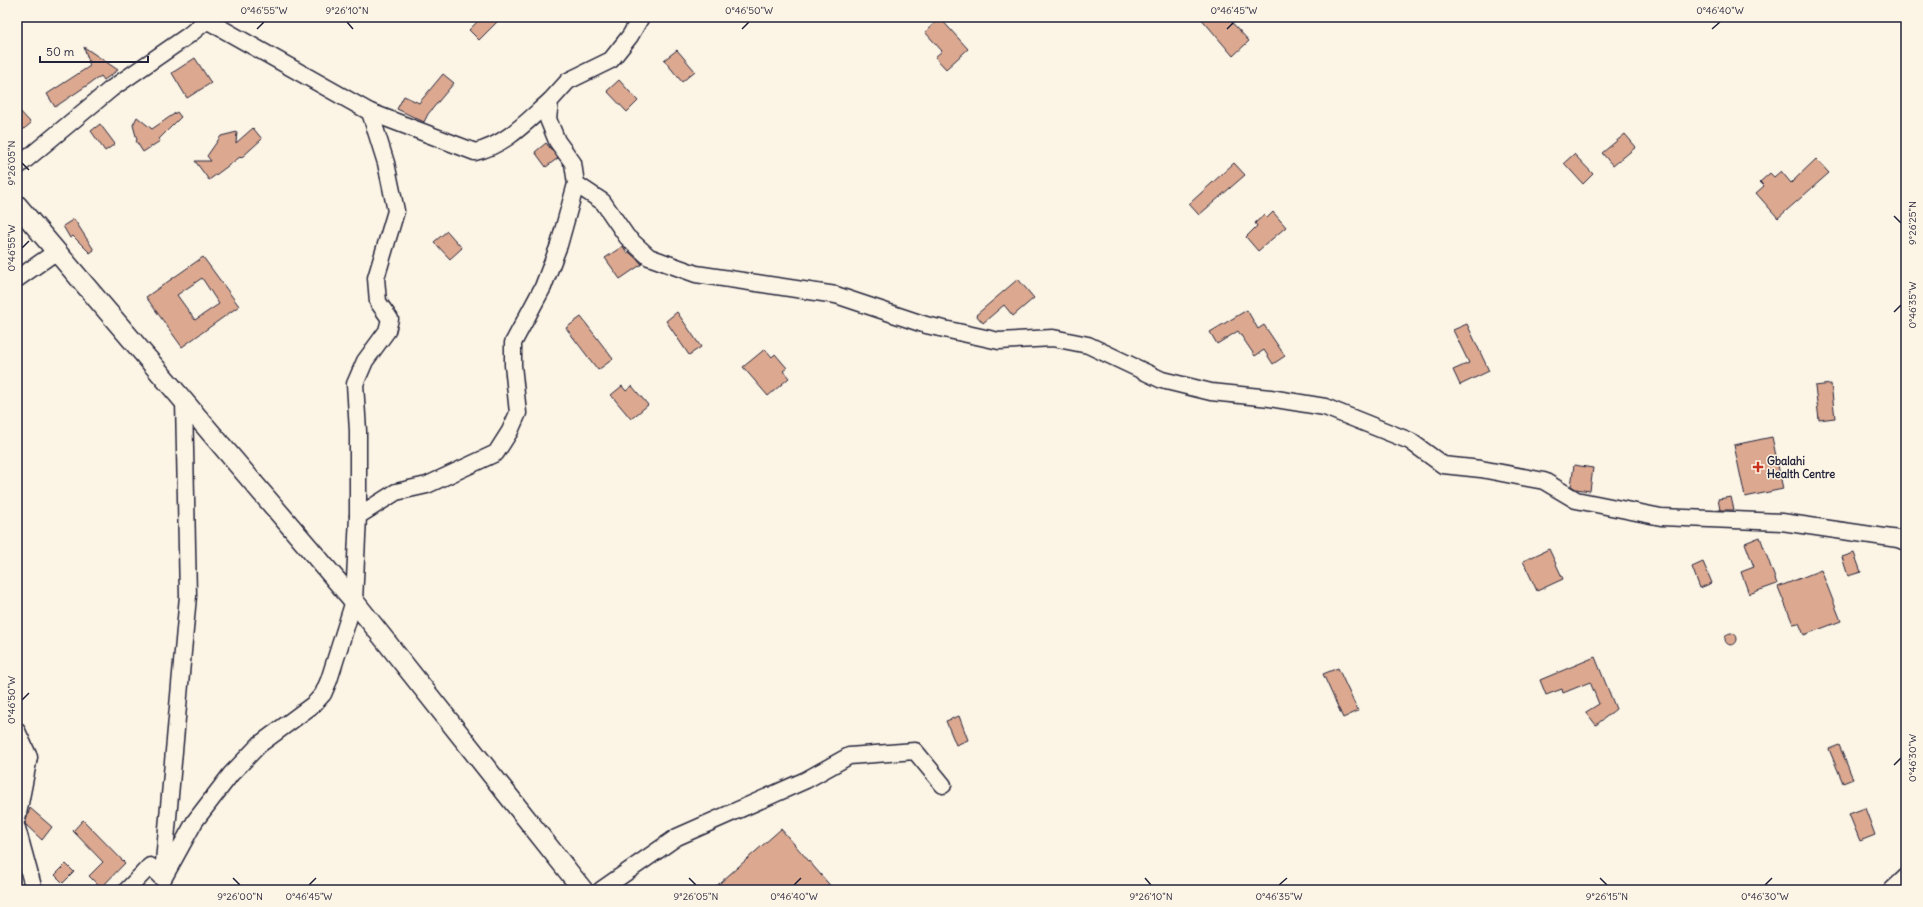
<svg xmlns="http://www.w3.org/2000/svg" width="1923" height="907" viewBox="0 0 1923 907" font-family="Delius,sans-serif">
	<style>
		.building { fill: #dca990; stroke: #22223b; fill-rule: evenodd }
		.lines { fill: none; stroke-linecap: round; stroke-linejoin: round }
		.minor-casing { stroke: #22223b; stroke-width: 19 }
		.tertiary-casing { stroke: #22223b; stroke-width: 22 }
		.minor { stroke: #fcf5e5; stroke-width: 16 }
		.tertiary { stroke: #fcf5e5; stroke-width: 19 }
		.ticks { fill: none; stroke: #22223b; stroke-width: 1.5 }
		.poi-dot { fill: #c8321e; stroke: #fcf5e5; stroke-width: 1.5 }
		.labels { text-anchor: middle; stroke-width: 3; stroke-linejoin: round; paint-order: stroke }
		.poi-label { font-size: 11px; font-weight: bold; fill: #22223b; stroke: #fcf5e5; text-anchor: start }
		.neatline { fill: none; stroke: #22223b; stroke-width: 1.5 }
		.ticks-label { font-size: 10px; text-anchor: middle; fill: #22223b }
	</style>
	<rect width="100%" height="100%" fill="#fcf5e5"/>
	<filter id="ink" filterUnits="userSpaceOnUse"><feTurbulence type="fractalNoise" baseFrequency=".025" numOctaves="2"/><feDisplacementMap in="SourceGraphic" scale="8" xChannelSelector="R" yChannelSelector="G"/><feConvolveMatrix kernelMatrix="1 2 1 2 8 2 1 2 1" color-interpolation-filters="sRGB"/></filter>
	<g filter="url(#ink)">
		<!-- building -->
		<g class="building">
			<path d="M 482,17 L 502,17 L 479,40 L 469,30 Z"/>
			<path d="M 1200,17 L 1227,17 L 1249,41 L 1233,56 Z"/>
			<path d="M 940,18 L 968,49 L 946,69 L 935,57 L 942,51 L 925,32 Z"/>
			<path d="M 84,47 L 118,70 L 104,80 L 101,76 L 55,107 L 47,94 L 90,66 Z"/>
			<path d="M 677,50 L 695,71 L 682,82 L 664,60 Z"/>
			<path d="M 195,58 L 211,83 L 187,98 L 172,73 Z"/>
			<path d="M 443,74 L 454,83 L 428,114 L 424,122 L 397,109 L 404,96 L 419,103 Z"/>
			<path d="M 619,80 L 638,101 L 627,112 L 607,91 Z"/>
			<path d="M 17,108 L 31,123 L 17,135 Z"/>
			<path d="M 177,112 L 181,117 L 159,139 L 160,141 L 143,152 L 136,141 L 137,140 L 133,125 L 137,117 L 152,129 Z"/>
			<path d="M 100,124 L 115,144 L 105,151 L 91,131 Z"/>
			<path d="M 253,128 L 262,139 L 241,158 L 240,157 L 209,180 L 195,161 L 211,161 L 207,156 L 221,136 L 237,132 L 236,143 Z"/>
			<path d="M 1625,134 L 1636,147 L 1613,166 L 1602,153 Z"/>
			<path d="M 546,143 L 558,158 L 546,167 L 535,152 Z"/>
			<path d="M 1574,154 L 1593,174 L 1583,184 L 1564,163 Z"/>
			<path d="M 1816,159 L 1829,173 L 1778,218 L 1756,193 L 1764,186 L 1760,182 L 1770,173 L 1774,177 L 1781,171 L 1791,183 Z"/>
			<path d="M 1234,163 L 1245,175 L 1199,215 L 1189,204 Z"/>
			<path d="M 1273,212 L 1286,227 L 1258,251 L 1246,237 L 1257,226 L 1255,223 L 1264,215 L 1267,218 Z"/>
			<path d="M 74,219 L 94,250 L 90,253 L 73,236 L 70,238 L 63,226 Z"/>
			<path d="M 447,231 L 462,248 L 450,259 L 434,242 Z"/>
			<path d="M 623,246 L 627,253 L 629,252 L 642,264 L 620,279 L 605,258 Z"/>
			<path d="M 203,257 L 239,306 L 182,347 L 146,297 ZM 202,278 L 219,304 L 195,320 L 177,295 Z"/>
			<path d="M 1018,279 L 1034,298 L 1013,316 L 1004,305 L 983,323 L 976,315 Z"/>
			<path d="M 1247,310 L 1258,329 L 1264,325 L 1285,356 L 1273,364 L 1264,350 L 1255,356 L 1238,331 L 1217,344 L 1210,332 Z"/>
			<path d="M 677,312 L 701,347 L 689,355 L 666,321 Z"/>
			<path d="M 581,317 L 613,359 L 598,370 L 566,328 Z"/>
			<path d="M 1467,324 L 1489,371 L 1460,385 L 1453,370 L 1469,363 L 1453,330 Z"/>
			<path d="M 765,349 L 772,357 L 775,354 L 787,368 L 783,371 L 789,378 L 768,396 L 743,367 Z"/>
			<path d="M 1831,384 L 1835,418 L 1819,420 L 1815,386 Z"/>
			<path d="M 622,386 L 626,391 L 632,386 L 648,405 L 631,419 L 611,395 Z"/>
			<path d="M 1772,437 L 1783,489 L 1745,497 L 1734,445 Z"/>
			<path d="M 1574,465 L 1593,468 L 1590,491 L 1576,489 L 1571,486 Z"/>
			<path d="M 1731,497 L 1734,510 L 1720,510 L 1718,499 Z"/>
			<path d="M 1760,537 L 1777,584 L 1749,594 L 1741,572 L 1754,567 L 1745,543 Z"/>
			<path d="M 1549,549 L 1563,579 L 1537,591 L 1523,561 Z"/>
			<path d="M 1854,553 L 1861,572 L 1848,576 L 1842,557 Z"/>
			<path d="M 1703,562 L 1712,583 L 1700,588 L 1692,567 Z"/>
			<path d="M 1821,570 L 1841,621 L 1804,635 L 1799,623 L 1793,624 L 1778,587 Z"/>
			<circle cx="1731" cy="639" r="6"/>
			<path d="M 1595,657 L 1616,709 L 1596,725 L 1586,712 L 1599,704 L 1590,682 L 1563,693 L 1562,689 L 1546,695 L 1540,680 Z"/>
			<path d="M 1338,668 L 1358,711 L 1343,718 L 1323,674 Z"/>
			<path d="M 959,716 L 968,740 L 956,745 L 946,721 Z"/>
			<path d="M 1839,745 L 1853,779 L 1843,783 L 1829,749 Z"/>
			<path d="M 30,808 L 52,827 L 42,840 L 25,824 Z"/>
			<path d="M 1865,808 L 1875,835 L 1860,841 L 1849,814 Z"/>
			<path d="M 83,820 L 125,863 L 101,888 L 89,876 L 103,862 L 73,831 Z"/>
			<path d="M 781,829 L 834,890 L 712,890 Z"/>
			<path d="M 66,864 L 74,872 L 63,883 L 55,875 Z"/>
		</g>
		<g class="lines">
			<defs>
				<g id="minor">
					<path d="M 201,17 L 370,112 L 475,152 C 506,145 527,121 550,101"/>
					<path d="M 17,167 L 111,89 L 189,35 L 211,17"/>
					<path d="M 576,184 L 603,202 L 627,237 L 649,257 L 696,274 L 836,295 L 926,325 L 999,341 L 1053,338 L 1088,345 L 1162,380 L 1211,392 L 1270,398 L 1325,407 L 1410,441 L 1443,465 L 1481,469 L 1544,481 L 1576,500 L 1661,517 L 1782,522 L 1898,539 L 1906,542"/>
					<path d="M 17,279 L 57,251"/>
					<path d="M 358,516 L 358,431 L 355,384 L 365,361 L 387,331 L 390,319 L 378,302 L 376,278 L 396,211 L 386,163 L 370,112"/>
					<path d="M 17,731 L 29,757 L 17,819"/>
					<path d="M 17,828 L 34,890"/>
					<path d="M 163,873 L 188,596 L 184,400"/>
					<path d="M 127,890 L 150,866 L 163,879 L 195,821 L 231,774 L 260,744 L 314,704 L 323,694 L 329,680 L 354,601 L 358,516 L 396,492 L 427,485 L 496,453 L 510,431 L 518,413 L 513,365 L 513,343 L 543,287 L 559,245 L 576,184 L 573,163 L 557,141 L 548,119 L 550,101 L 568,81 L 611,60 L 630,36 L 641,17"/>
					<path d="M 601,890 L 677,837 L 806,780 L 849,756 L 915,751 L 943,785"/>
					<path d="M 1892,890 L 1906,877"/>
				</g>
				<path id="tertiary" d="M 17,205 L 354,601 L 583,890"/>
			</defs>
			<!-- minor casing -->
			<use href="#minor" class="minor-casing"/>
			<!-- tertiary casing -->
			<use href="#tertiary" class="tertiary-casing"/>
			<!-- minor -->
			<use href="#minor" class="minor"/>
			<!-- tertiary -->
			<use href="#tertiary" class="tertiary"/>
		</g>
	</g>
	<!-- ticks -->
	<path class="ticks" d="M 347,22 L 353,29M 257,29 L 264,22M 742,29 L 749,22M 1227,29 L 1234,22M 1712,29 L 1720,22M 22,163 L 29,170M 1894,216 L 1901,223M 22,248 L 29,241M 1894,312 L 1901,305M 22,700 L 29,693M 1894,765 L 1901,758M 233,878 L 240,885M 689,878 L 696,885M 1145,878 L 1151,885M 1600,878 L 1607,885M 309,885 L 316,878M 794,885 L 801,878M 1279,885 L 1287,878M 1765,885 L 1772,878"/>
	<!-- markers -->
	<path class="poi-dot" d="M1756 461h4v4h4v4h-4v4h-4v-4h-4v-4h4z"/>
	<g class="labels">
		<!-- poi labels -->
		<g class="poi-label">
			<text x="1767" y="465">Gbalahi<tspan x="1767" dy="13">Health Centre</tspan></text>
		</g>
	</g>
	<!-- margin -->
	<rect width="1923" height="907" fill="none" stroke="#fcf5e5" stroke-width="44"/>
	<!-- scale -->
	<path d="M40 56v6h108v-6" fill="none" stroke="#22223b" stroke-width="2"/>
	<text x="46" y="56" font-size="12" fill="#22223b" stroke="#fcf5e5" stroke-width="3" paint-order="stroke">50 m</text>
	<rect x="22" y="22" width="1879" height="863" class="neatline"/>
	<g class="ticks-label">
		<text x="264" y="14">0°46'55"W</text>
		<text x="347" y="14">9°26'10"N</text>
		<text x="749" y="14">0°46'50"W</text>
		<text x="1234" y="14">0°46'45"W</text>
		<text x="1720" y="14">0°46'40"W</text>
		<text transform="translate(11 163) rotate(-90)" y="4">9°26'05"N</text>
		<text transform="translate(1912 223) rotate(-90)" y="4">9°26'25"N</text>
		<text transform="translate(11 248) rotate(-90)" y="4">0°46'55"W</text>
		<text transform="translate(1912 305) rotate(-90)" y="4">0°46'35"W</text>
		<text transform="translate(11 700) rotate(-90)" y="4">0°46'50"W</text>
		<text transform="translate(1912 758) rotate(-90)" y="4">0°46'30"W</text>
		<text x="240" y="900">9°26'00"N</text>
		<text x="309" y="900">0°46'45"W</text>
		<text x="696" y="900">9°26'05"N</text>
		<text x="794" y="900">0°46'40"W</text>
		<text x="1151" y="900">9°26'10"N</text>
		<text x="1279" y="900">0°46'35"W</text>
		<text x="1607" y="900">9°26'15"N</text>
		<text x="1765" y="900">0°46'30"W</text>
	</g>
</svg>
